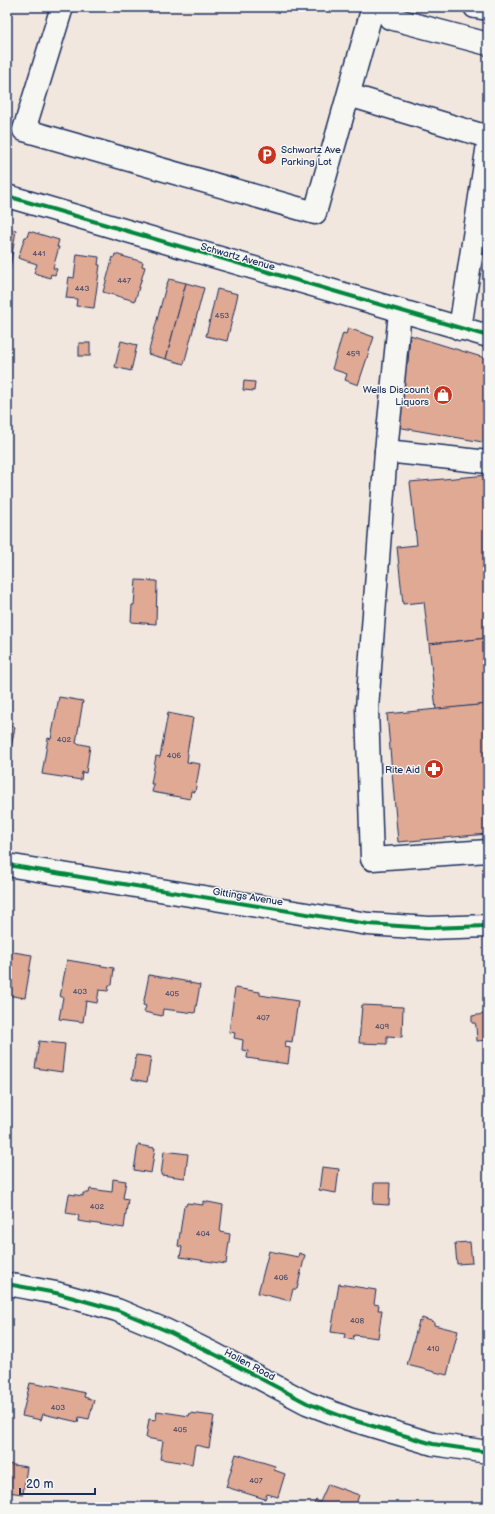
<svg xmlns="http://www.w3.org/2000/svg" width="495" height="1514" viewBox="0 0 495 1514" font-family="'Balsamiq Sans',sans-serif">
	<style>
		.building { fill: #dfa994; stroke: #1b2f5e }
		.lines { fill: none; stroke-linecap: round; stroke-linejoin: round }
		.minor-casing { stroke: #1b2f5e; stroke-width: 25 }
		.minor { stroke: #f6f6f2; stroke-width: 22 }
		.cycleway-casing { stroke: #f6f6f2; stroke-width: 6 }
		.cycleway { stroke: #00873e; stroke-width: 4 }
		.labels { text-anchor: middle; stroke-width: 3; stroke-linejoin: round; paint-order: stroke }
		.number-label { font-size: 8px; fill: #4c4e6c }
		.poi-label { font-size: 10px; fill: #1b2f5e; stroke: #f6f6f2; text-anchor: end }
		.street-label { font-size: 10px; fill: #1b2f5e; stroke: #f6f6f2 }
	</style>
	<rect width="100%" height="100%" fill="#f1e7df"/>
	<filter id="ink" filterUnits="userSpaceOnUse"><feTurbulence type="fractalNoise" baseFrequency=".025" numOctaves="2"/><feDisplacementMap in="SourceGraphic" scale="8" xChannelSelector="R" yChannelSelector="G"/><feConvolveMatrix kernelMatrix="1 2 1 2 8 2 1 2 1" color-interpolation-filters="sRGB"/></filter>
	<g filter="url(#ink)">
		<!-- building -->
		<g class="building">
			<path d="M 7,228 L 16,230 L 8,281 L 7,281 Z"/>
			<path d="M 29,231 L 59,240 L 57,247 L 59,247 L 53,268 L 57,269 L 55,275 L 51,274 L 50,278 L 34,273 L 37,264 L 18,258 L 25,237 L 27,237 Z"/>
			<path d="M 77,254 L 99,257 L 98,265 L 100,265 L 94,308 L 76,306 L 77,299 L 66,298 L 69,277 L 74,278 Z"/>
			<path d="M 115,254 L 143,262 L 142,266 L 145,267 L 135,301 L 103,292 L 113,257 L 114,258 Z"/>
			<path d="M 169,279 L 186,283 L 166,359 L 148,354 L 166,286 Z"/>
			<path d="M 186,283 L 204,288 L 184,364 L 166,359 Z"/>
			<path d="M 217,289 L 238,294 L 227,341 L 206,336 Z"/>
			<path d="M 348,328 L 374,337 L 358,385 L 345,380 L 347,374 L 332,369 L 343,333 L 346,334 Z"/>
			<path d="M 410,335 L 488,359 L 488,443 L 397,427 L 401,363 L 408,363 Z"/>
			<path d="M 121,341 L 137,345 L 131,371 L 115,367 Z"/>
			<rect x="79" y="343" width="11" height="13"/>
			<path d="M 244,381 L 255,382 L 254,391 L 243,390 Z"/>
			<path d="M 488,475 L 488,638 L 429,644 L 424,602 L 403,604 L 397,547 L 417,545 L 410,482 Z"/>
			<path d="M 136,580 L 157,581 L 156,624 L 131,622 L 132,605 L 134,605 Z"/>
			<path d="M 488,638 L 488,704 L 436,710 L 429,644 Z"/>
			<path d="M 59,697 L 83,701 L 76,743 L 90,746 L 86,773 L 82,772 L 81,780 L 42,774 L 48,738 L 51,739 Z"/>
			<path d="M 488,704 L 488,834 L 398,842 L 387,714 Z"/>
			<path d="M 168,713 L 193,718 L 187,753 L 188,754 L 187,762 L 200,764 L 195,792 L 191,791 L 190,799 L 152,792 L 154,784 L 151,784 L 156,756 L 160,757 Z"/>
			<path d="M 7,725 L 15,727 L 9,758 L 7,758 Z"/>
			<path d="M 7,951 L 32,955 L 25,998 L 7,995 Z"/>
			<path d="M 67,960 L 114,968 L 112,985 L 109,985 L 108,991 L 99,990 L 97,1003 L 86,1001 L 83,1022 L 59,1019 L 63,997 L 60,997 Z"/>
			<path d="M 149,975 L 190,982 L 190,983 L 200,985 L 195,1013 L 163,1009 L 162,1016 L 144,1012 L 146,1006 L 143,1005 Z"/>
			<path d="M 235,988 L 260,992 L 260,995 L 298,1001 L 292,1042 L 286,1041 L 285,1047 L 290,1048 L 288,1064 L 247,1058 L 248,1051 L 242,1050 L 243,1040 L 234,1038 L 235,1033 L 229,1032 Z"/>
			<path d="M 362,1005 L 403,1007 L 402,1037 L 387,1036 L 387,1044 L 359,1043 Z"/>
			<path d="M 484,1014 L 488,1014 L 488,1040 L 477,1041 L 476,1026 L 475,1023 L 472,1023 L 472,1016 Z"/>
			<path d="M 39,1041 L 65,1044 L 62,1072 L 35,1068 Z"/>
			<path d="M 136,1055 L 151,1057 L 147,1082 L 132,1079 Z"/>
			<path d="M 138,1145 L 155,1148 L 151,1173 L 134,1170 Z"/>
			<path d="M 164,1151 L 188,1154 L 185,1178 L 161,1175 Z"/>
			<path d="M 322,1167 L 339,1169 L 336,1193 L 319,1190 Z"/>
			<path d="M 113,1179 L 126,1181 L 123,1198 L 128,1199 L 124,1228 L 78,1221 L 79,1215 L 66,1213 L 69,1194 L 83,1196 L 83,1193 L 89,1193 L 90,1189 L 112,1192 Z"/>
			<path d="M 374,1183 L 390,1183 L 389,1205 L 373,1204 Z"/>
			<path d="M 203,1201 L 223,1205 L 220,1232 L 230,1234 L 226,1264 L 180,1257 L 182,1247 L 178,1246 L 184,1206 L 186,1206 L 187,1203 L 203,1205 Z"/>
			<path d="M 470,1242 L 472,1263 L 457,1264 L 455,1243 Z"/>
			<path d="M 269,1251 L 298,1257 L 299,1253 L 305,1255 L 297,1289 L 293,1289 L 290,1301 L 258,1293 Z"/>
			<path d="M 339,1284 L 376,1290 L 374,1304 L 379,1305 L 378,1310 L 382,1310 L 378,1338 L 354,1335 L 353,1340 L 344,1338 L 345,1334 L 331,1332 Z"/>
			<path d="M 422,1318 L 434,1322 L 434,1325 L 458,1331 L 447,1375 L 407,1365 L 419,1321 L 421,1322 Z"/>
			<path d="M 30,1383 L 47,1386 L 47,1384 L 85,1393 L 84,1397 L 94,1400 L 89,1419 L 79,1417 L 78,1422 L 43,1414 L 41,1420 L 22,1416 Z"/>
			<path d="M 157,1411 L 189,1416 L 190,1413 L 214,1416 L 209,1448 L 195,1445 L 192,1464 L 160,1459 L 163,1441 L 146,1438 L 149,1419 L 156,1420 Z"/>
			<path d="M 236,1454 L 275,1466 L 274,1470 L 285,1474 L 278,1497 L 267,1494 L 265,1499 L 226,1487 Z"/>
			<path d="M 7,1464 L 27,1467 L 23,1494 L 7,1492 Z"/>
			<path d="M 328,1484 L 359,1495 L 355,1507 L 313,1507 L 316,1500 L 320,1502 Z"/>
		</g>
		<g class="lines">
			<defs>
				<g id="minor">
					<path d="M 62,7 L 24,130 L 315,213 L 373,7"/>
					<path d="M 384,7 L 390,18 L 488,44"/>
					<path d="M 475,7 L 488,9"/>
					<path d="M 349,95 L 488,137"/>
					<path d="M 7,196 L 488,336"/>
					<path d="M 460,329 L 488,144"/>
					<path d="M 386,451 L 400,312"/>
					<path d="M 488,462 L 386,451 L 367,709 L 372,859 L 488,851"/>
					<path d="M 7,865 L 368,924 L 429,928 L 488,926"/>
					<path d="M 7,1284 L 56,1293 L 117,1310 L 165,1330 L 216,1355 L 307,1403 L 349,1419 L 433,1444 L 488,1452"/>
				</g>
			</defs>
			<!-- minor casing -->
			<use href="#minor" class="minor-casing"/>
			<!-- minor -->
			<use href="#minor" class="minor"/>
			<defs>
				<g id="cycleway">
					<path d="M 7,196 L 488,336"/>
					<path d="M 7,865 L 368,924 L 429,928 L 488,926"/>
					<path d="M 7,1284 L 56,1293 L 117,1310 L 165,1330 L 216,1355 L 307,1403 L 349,1419 L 433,1444 L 488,1452"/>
				</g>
			</defs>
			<!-- cycleway casing -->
			<use href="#cycleway" class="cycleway-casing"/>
			<!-- cycleway -->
			<use href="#cycleway" class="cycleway"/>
		</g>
	</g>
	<!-- icons -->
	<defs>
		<symbol id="parking-disc" viewBox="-11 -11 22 22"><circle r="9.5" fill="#c8321e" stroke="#f6f6f2"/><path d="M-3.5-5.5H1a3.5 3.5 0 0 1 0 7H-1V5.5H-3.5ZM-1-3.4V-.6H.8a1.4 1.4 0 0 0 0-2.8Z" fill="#fff"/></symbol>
		<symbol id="shop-disc" viewBox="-11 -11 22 22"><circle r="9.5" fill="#c8321e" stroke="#f6f6f2"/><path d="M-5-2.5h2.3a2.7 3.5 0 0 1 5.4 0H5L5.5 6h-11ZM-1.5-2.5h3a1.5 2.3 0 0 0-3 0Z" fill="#fff"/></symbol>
		<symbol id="pharmacy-disc" viewBox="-11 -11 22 22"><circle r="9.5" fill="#c8321e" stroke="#f6f6f2"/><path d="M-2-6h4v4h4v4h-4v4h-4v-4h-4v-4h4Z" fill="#fff"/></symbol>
	</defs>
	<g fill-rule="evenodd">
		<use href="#parking-disc" x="256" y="144" width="22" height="22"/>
		<use href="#shop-disc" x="432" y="384" width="22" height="22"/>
		<use href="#pharmacy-disc" x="423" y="758" width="22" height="22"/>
	</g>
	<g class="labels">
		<!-- number labels -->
		<g class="number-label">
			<text x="39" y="256">441</text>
			<text x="124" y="283">447</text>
			<text x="82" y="291">443</text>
			<text x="222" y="318">453</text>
			<text x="353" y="356">459</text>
			<text x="64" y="742">402</text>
			<text x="174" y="758">406</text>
			<text x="80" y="994">403</text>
			<text x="172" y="996">405</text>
			<text x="263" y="1020">407</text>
			<text x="382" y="1029">409</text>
			<text x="97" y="1209">402</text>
			<text x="203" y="1236">404</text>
			<text x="281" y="1280">406</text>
			<text x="357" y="1323">408</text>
			<text x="433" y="1351">410</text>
			<text x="58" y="1410">403</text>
			<text x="180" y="1432">405</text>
			<text x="256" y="1483">407</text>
		</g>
		<!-- poi labels -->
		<g class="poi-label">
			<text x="281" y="153" text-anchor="start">Schwartz Ave<tspan x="281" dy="12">Parking Lot</tspan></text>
			<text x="429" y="393">Wells Discount<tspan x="429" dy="12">Liquors</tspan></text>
			<text x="420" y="773">Rite Aid</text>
		</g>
		<!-- street labels -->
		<g class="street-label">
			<text transform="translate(238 256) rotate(16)" y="4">Schwartz Avenue</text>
			<text transform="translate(248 896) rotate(9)" y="4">Gittings Avenue</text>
			<text transform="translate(250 1364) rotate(28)" y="4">Hollen Road</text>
		</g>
	</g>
	<!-- margin -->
	<rect width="495" height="1514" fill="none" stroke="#f6f6f2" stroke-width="24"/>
	<rect x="12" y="12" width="471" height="1490" fill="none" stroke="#1b2f5e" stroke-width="1.5" filter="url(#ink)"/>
	<!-- scale -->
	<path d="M20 1488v6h75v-6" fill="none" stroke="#1b2f5e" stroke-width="2"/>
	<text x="26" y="1488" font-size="12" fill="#1b2f5e" stroke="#f6f6f2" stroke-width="3" paint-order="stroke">20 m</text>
</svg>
